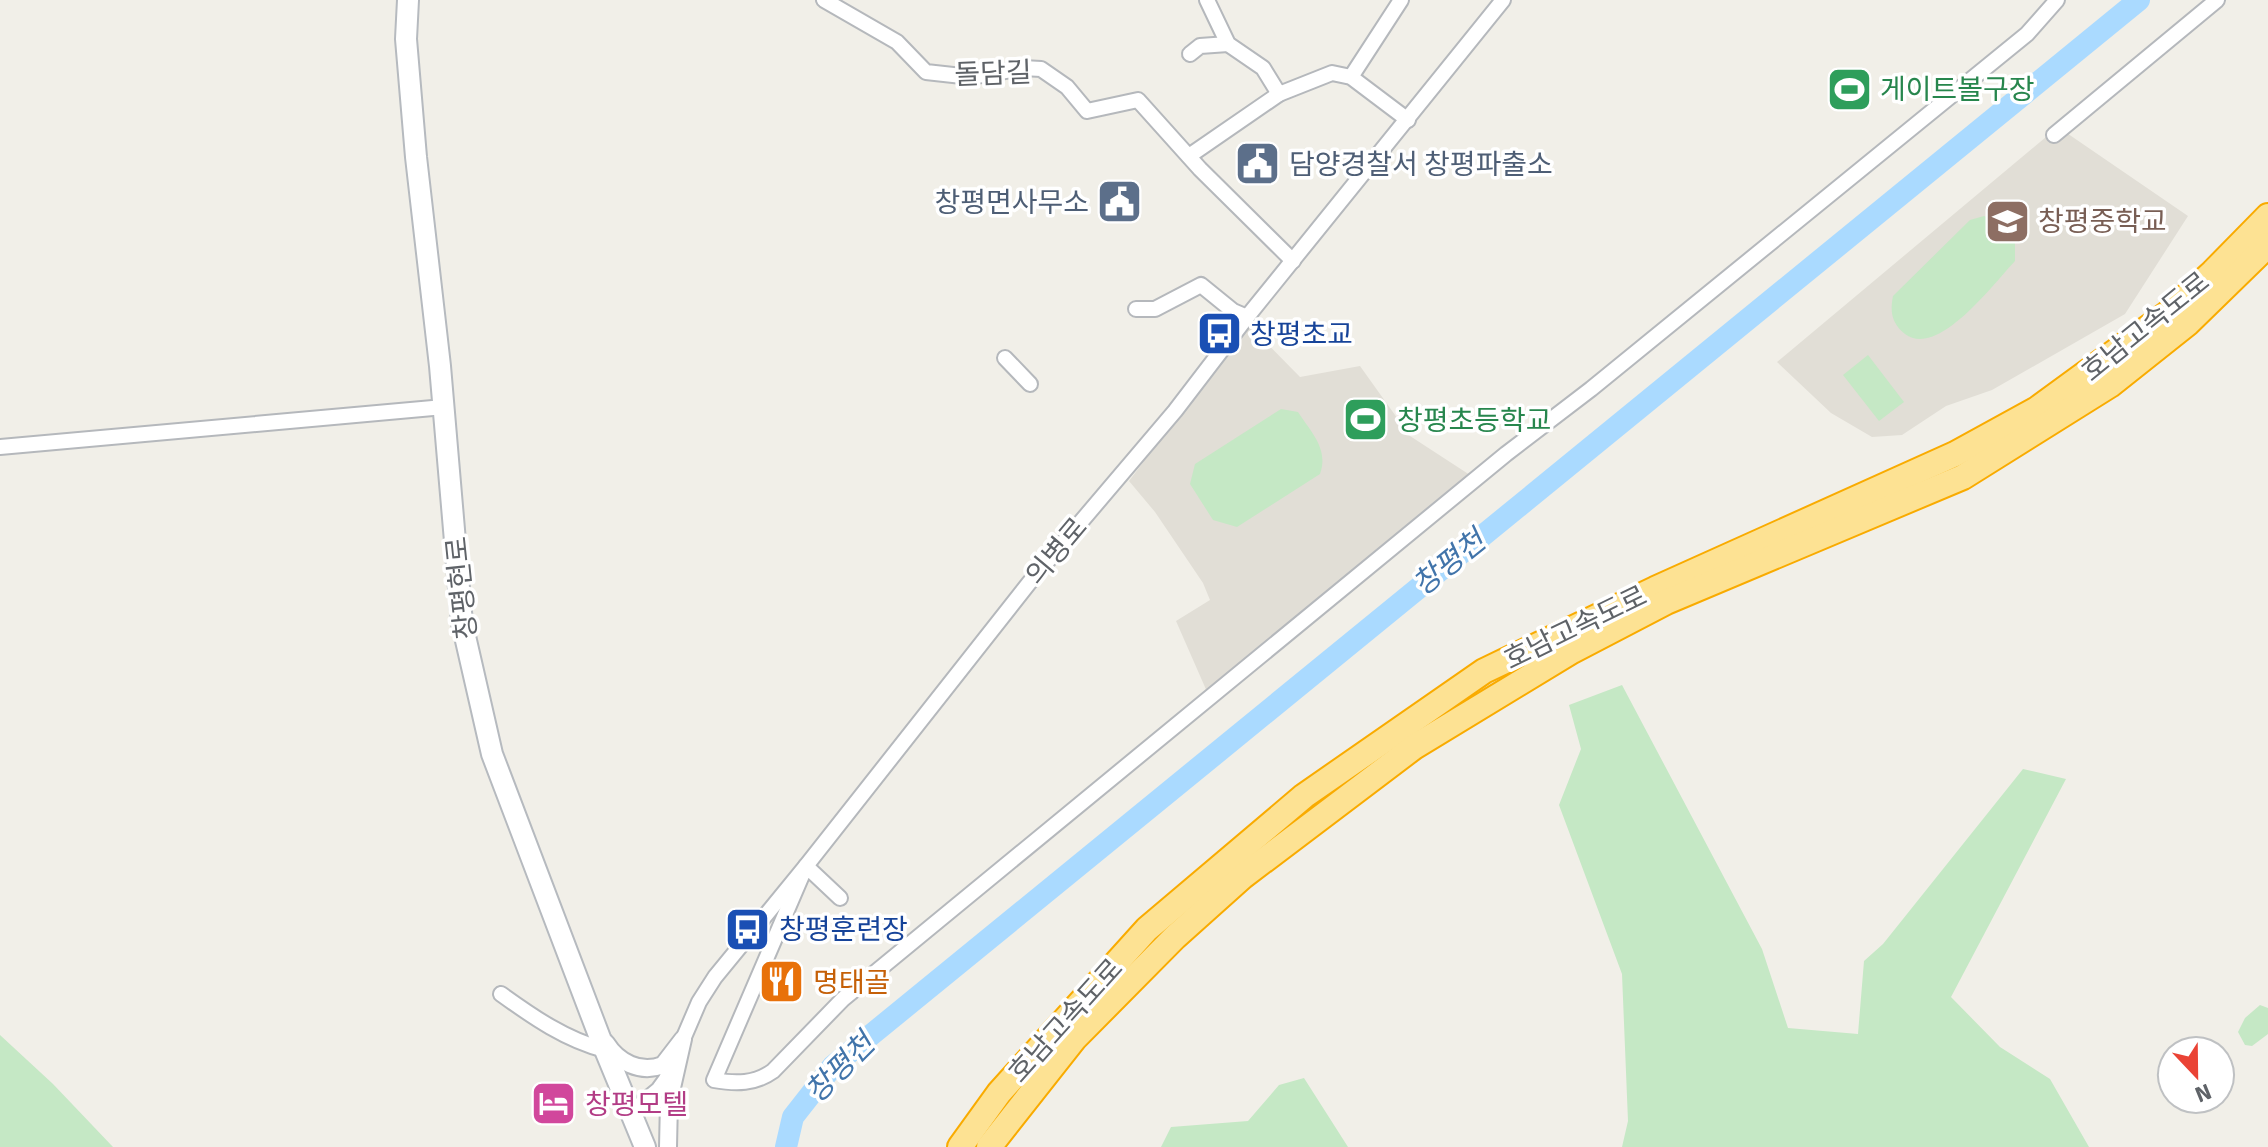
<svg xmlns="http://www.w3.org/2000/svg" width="2268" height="1147" viewBox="0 0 2268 1147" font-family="Signika,'Noto Sans KR',sans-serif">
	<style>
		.education { fill: #e1ded6 }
		.green { fill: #c5e8c5 }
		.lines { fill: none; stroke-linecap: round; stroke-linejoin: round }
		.river { stroke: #aadaff; stroke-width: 22 }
		.minor-casing { stroke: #b5b8bc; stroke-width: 18 }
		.tertiary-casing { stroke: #b5b8bc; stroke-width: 20 }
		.secondary-casing { stroke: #b6babf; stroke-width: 24 }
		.motorway-casing { stroke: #f9ab00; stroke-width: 28 }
		.minor { stroke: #fff; stroke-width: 14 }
		.tertiary { stroke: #fff; stroke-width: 16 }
		.secondary { stroke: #fff; stroke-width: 20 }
		.motorway { stroke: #fde293; stroke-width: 24 }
		.labels { text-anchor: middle; stroke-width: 7; stroke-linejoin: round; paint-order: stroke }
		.street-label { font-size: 28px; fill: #5f6368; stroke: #fff }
		.leisure-label { font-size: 28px; fill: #27864d; stroke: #fff; text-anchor: start }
		.service-label { font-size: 28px; fill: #4e5e75; stroke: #fff; text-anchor: start }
		.education-label { font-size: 28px; fill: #785e54; stroke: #fff; text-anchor: start }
		.transit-label { font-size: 28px; fill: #164399; stroke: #fff; text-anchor: start }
		.food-label { font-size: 28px; fill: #c56008; stroke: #fff; text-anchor: start }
		.hotel-label { font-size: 28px; fill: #b23c85; stroke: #fff; text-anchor: start }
		.water-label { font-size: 30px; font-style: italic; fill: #4174aa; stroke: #fff }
	</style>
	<rect width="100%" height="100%" fill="#f1efe8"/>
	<!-- education -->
	<g class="education">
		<path d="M 2058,127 L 2188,216 L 2125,314 L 1992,390 L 1946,406 L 1902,435 L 1872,437 L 1831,413 L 1777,362 Z"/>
		<path d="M 1248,324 L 1300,377 L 1360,366 L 1410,436 L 1473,477 L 1208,694 L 1176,621 L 1210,600 L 1203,583 L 1155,512 L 1129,481 Z"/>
	</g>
	<!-- green -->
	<g class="green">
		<path d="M 1984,216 L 2000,220 L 2015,239 L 2015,261 C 1994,283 1938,359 1905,334 C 1891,323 1890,311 1893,296 L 1970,220 Z"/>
		<path d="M 1868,355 L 1904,402 L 1879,421 L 1843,375 Z"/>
		<path d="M 1281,409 L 1298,412 C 1311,432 1329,449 1320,474 L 1237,527 L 1213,520 L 1190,484 L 1195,464 Z"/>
		<path d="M 1622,685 L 1762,949 L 1788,1028 L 1858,1034 L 1864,961 L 1883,944 L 2023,769 L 2066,779 L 1951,997 L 2000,1047 L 2050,1079 L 2089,1147 L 1622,1147 L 1628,1121 L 1622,974 L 1559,805 L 1581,749 L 1569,705 Z"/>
		<path d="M 2260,1005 L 2268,1008 L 2268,1034 L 2252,1046 L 2245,1045 L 2238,1032 L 2245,1018 Z"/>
		<path d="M 0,1035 L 53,1084 L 113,1147 L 0,1147 Z"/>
		<path d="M 1304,1078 L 1348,1147 L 1161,1147 L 1171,1127 L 1248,1121 L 1279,1085 Z"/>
	</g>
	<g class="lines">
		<!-- river -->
		<path class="river" d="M 786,1147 L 793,1117 L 833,1066 L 2139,0"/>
		<defs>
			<g id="minor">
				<path d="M 824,0 L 897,42 L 926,72 L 971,77 L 1023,68 L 1041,69 L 1067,87 L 1087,111 L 1138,100 L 1200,169 L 1293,261"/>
				<path d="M 1207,0 L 1228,44 L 1263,68 L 1279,94 L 1332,73 L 1351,77 L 1408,120"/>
				<path d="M 1190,54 L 1200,46 L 1228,44"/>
				<path d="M 1351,77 L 1401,0"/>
				<path d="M 2054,135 L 2217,0"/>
				<path d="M 1189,156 L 1279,94"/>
				<path d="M 1136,309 L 1155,309 L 1201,285 L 1233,311 L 1247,317"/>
				<path d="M 1005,358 L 1030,384"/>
				<path d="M 0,447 L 444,407"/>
				<path d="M 840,898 L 806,866 L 714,1080 C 736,1084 755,1084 773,1071 L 843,999 L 1506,454 L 1591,389 L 2027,34 L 2057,0"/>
				<path d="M 501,994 C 533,1017 566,1040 605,1050"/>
				<path d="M 630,1113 L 658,1090 L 666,1079 L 699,1002 L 715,977 L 806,866 L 1029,583 L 1175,411 L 1247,317 L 1503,0"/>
			</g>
			<path id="tertiary" d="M 606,1043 C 618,1062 640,1074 663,1065 L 683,1039 L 669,1101 L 668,1147"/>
			<path id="secondary" d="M 408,0 L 406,39 L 416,157 L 440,366 L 462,623 L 492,754 L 600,1038 L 645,1147"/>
			<g id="motorway">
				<path d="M 960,1147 L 999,1093 L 1147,929 L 1304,796 L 1484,671 L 1655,589 L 1955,454 L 2037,409 L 2167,314 L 2213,272 L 2268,216"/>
				<path d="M 989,1147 L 1074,1039 L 1175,937 L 1242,877 L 1414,747 L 1572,651 L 1666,602 L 1963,477 L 2110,385 L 2188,323 L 2268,245"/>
			</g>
		</defs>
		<!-- minor casing -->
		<use href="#minor" class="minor-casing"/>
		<!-- tertiary casing -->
		<use href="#tertiary" class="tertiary-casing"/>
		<!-- secondary casing -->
		<use href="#secondary" class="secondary-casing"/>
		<!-- motorway casing -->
		<use href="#motorway" class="motorway-casing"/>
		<!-- minor -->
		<use href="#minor" class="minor"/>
		<!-- tertiary -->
		<use href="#tertiary" class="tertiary"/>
		<!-- secondary -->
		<use href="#secondary" class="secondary"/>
		<!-- motorway -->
		<use href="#motorway" class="motorway"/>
	</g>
	<!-- icons -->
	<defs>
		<symbol id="stadium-square" viewBox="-11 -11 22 22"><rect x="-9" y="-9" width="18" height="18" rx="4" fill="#2e9e5b" stroke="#fff"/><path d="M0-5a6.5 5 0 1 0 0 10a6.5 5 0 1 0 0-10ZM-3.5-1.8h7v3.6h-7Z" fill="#fff"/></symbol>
		<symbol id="civic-square" viewBox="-11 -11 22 22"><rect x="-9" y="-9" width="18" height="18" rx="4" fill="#5c6f8a" stroke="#fff"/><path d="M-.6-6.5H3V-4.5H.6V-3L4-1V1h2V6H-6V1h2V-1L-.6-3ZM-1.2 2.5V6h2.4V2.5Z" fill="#fff"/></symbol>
		<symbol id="school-square" viewBox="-11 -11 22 22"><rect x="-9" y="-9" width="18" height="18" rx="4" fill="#8d6e63" stroke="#fff"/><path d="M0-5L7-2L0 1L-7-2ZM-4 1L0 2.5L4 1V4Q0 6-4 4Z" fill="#fff"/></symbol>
		<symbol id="bus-square" viewBox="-11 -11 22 22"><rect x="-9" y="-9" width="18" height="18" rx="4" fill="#1a4fb4" stroke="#fff"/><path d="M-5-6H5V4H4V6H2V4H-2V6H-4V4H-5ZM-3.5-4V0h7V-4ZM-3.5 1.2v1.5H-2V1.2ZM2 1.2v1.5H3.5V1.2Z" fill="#fff"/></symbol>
		<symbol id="restaurant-square" viewBox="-11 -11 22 22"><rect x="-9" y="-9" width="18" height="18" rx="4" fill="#e8710a" stroke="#fff"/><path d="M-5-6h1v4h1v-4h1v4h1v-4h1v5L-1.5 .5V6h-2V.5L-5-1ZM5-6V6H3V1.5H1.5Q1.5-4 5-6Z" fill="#fff"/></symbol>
		<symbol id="hotel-square" viewBox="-11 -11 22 22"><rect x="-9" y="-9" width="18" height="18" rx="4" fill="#d1479c" stroke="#fff"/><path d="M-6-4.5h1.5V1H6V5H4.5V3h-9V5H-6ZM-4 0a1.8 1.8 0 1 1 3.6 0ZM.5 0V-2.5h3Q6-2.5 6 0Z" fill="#fff"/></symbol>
	</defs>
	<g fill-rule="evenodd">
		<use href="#stadium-square" x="1824" y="64" width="51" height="51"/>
		<use href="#civic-square" x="1232" y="138" width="51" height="51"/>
		<use href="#civic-square" x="1094" y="176" width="51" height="51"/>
		<use href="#school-square" x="1982" y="196" width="51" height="51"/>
		<use href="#bus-square" x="1194" y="308" width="51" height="51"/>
		<use href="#stadium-square" x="1340" y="394" width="51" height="51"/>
		<use href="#bus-square" x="722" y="904" width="51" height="51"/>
		<use href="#restaurant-square" x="756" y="956" width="51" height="51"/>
		<use href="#hotel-square" x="528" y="1078" width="51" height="51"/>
	</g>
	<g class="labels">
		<!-- street labels -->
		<g class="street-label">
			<text transform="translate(993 73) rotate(-2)" y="10">돌담길</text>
			<text transform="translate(2145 326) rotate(-39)" y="10">호남고속도로</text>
			<text transform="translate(1056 551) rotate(-50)" y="10">의병로</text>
			<text transform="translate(461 588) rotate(-96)" y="10">창평현로</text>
			<text transform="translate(1575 627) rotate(-26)" y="10">호남고속도로</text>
			<text transform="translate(1065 1020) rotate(-48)" y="10">호남고속도로</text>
		</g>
		<!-- leisure labels -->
		<g class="leisure-label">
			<text x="1880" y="99">게이트볼구장</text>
			<text x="1397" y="430">창평초등학교</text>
		</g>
		<!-- service labels -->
		<g class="service-label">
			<text x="1289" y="174">담양경찰서 창평파출소</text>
			<text x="1089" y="212" text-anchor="end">창평면사무소</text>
		</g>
		<!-- education labels -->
		<g class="education-label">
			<text x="2038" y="231">창평중학교</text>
		</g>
		<!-- transit labels -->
		<g class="transit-label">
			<text x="1250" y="344">창평초교</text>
			<text x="779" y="939">창평훈련장</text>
		</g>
		<!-- food labels -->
		<g class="food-label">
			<text x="813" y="992">명태골</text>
		</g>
		<!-- hotel labels -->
		<g class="hotel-label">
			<text x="585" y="1114">창평모텔</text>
		</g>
		<!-- water labels -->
		<g class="water-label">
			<text transform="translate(1449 563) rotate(-39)" y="10">창평천</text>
			<text transform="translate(840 1068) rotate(-45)" y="10">창평천</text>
		</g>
	</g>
	<!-- north arrow -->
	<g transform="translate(2196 1075) rotate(158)"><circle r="38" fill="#ffffff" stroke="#bfc1c3" stroke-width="2"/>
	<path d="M0-6L14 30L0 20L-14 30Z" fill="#ea4335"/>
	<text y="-12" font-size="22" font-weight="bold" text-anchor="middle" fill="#5f6368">N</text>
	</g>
</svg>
